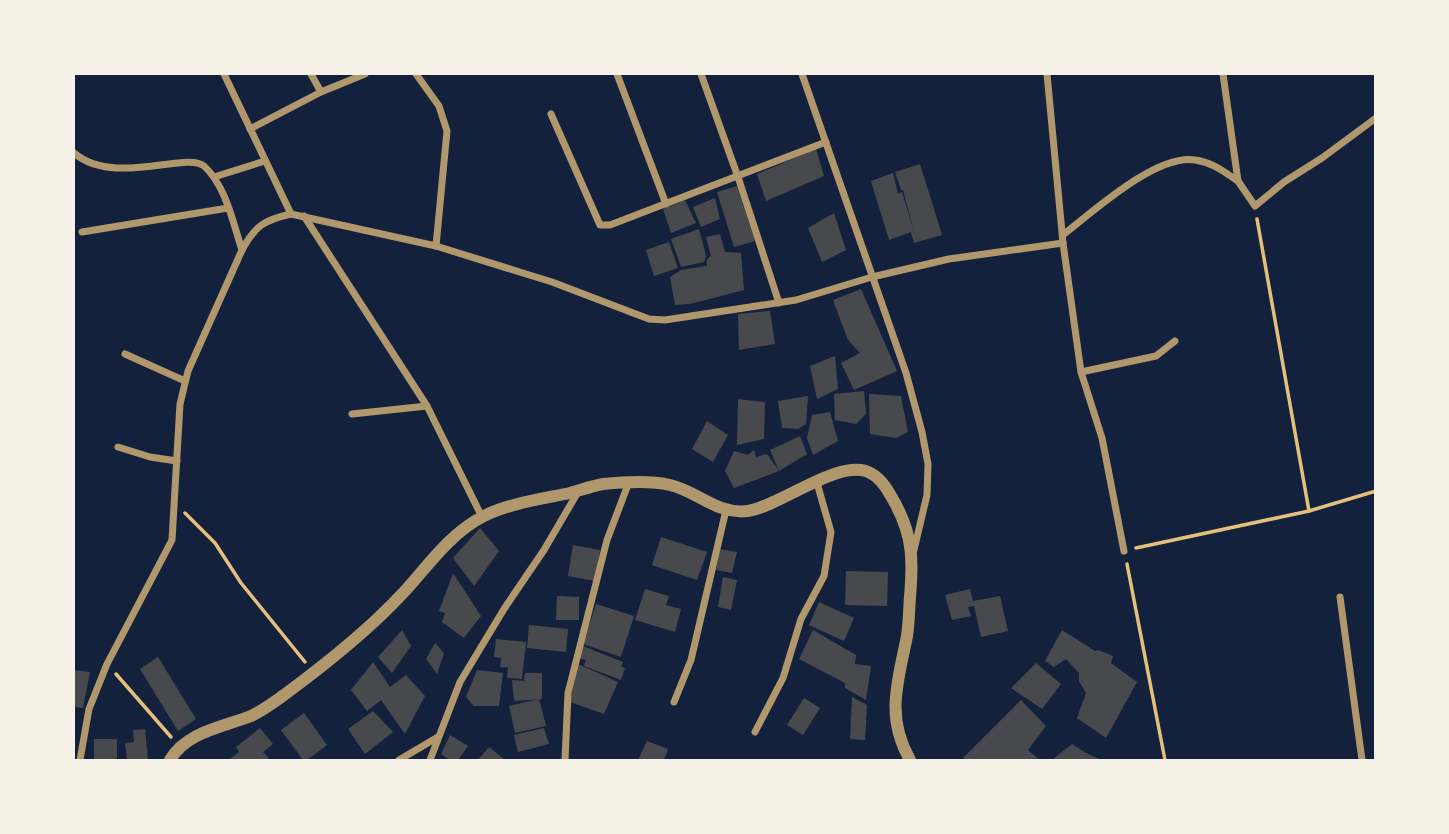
<svg xmlns="http://www.w3.org/2000/svg" width="1449" height="834" viewBox="0 0 1449 834" font-family="'Playfair Display',serif">
	<style>
		.building { fill: #48494c }
		.lines { fill: none; stroke-linecap: round; stroke-linejoin: round }
		.path { stroke: #e5c07b; stroke-width: 3.5 }
		.minor { stroke: #b1986c; stroke-width: 7 }
		.tertiary { stroke: #b1986c; stroke-width: 12 }
	</style>
	<rect width="100%" height="100%" fill="#14213d"/>
	<!-- building -->
	<g class="building">
		<path d="M 816,149 L 824,176 L 766,201 L 757,174 Z"/>
		<path d="M 920,164 L 942,235 L 914,243 L 911,232 L 889,240 L 871,181 L 893,173 L 898,194 L 902,192 L 914,232 L 903,190 L 901,190 L 895,172 Z"/>
		<path d="M 737,186 L 755,241 L 734,247 L 717,192 Z"/>
		<path d="M 715,198 L 720,219 L 701,227 L 693,207 Z"/>
		<path d="M 685,200 L 696,223 L 671,233 L 663,209 Z"/>
		<path d="M 834,213 L 846,250 L 822,262 L 808,228 Z"/>
		<path d="M 699,229 L 706,256 L 704,262 L 681,267 L 671,239 Z"/>
		<path d="M 720,234 L 725,252 L 741,253 L 744,290 L 690,304 L 675,305 L 670,277 L 681,270 L 707,266 L 707,259 L 711,256 L 706,237 Z"/>
		<path d="M 669,242 L 678,268 L 654,276 L 646,250 Z"/>
		<path d="M 861,289 L 897,371 L 854,390 L 841,363 L 860,353 L 848,340 L 833,300 Z"/>
		<path d="M 770,311 L 775,344 L 739,350 L 738,314 Z"/>
		<path d="M 835,356 L 838,389 L 817,399 L 810,366 Z"/>
		<path d="M 864,391 L 866,414 L 856,424 L 835,420 L 834,394 Z"/>
		<path d="M 869,394 L 901,396 L 908,432 L 896,438 L 870,434 Z"/>
		<path d="M 808,396 L 806,424 L 798,429 L 782,428 L 778,401 Z"/>
		<path d="M 738,399 L 765,402 L 764,439 L 737,445 Z"/>
		<path d="M 830,412 L 838,441 L 813,455 L 807,438 L 812,415 Z"/>
		<path d="M 707,421 L 728,435 L 713,462 L 692,449 Z"/>
		<path d="M 800,436 L 807,454 L 779,471 L 770,450 Z"/>
		<path d="M 754,450 L 756,457 L 767,454 L 779,471 L 734,488 L 725,471 L 734,451 L 748,455 Z"/>
		<path d="M 480,528 L 499,551 L 474,586 L 453,558 Z"/>
		<path d="M 661,537 L 707,552 L 697,580 L 652,565 Z"/>
		<path d="M 573,545 L 600,550 L 595,581 L 568,576 Z"/>
		<path d="M 720,549 L 737,552 L 732,573 L 716,570 Z"/>
		<path d="M 846,571 L 888,572 L 887,606 L 845,605 Z"/>
		<path d="M 453,573 L 481,616 L 464,638 L 442,622 L 445,613 L 439,611 Z"/>
		<path d="M 723,577 L 737,580 L 731,610 L 718,607 Z"/>
		<path d="M 645,589 L 669,596 L 666,605 L 681,609 L 675,632 L 635,620 Z"/>
		<path d="M 970,589 L 973,601 L 1000,596 L 1008,631 L 981,637 L 974,606 L 968,607 L 971,616 L 952,620 L 945,595 Z"/>
		<path d="M 557,596 L 579,597 L 579,620 L 556,620 Z"/>
		<path d="M 819,602 L 854,618 L 844,641 L 809,625 Z"/>
		<path d="M 596,604 L 634,616 L 621,657 L 583,644 Z"/>
		<path d="M 529,625 L 568,629 L 566,652 L 527,648 Z"/>
		<path d="M 402,630 L 411,646 L 392,673 L 378,657 Z"/>
		<path d="M 813,630 L 856,655 L 855,664 L 871,666 L 866,700 L 845,688 L 845,683 L 799,659 Z"/>
		<path d="M 1062,630 L 1095,651 L 1098,650 L 1113,656 L 1111,663 L 1137,682 L 1106,738 L 1077,718 L 1086,693 L 1079,681 L 1079,673 L 1066,659 L 1054,667 L 1045,661 Z"/>
		<path d="M 496,639 L 526,642 L 522,679 L 507,678 L 508,667 L 500,667 L 501,658 L 494,657 Z"/>
		<path d="M 435,643 L 444,653 L 437,674 L 426,659 Z"/>
		<path d="M 583,646 L 623,662 L 621,667 L 625,668 L 621,680 L 584,666 L 586,660 L 579,658 Z"/>
		<path d="M 158,657 L 196,719 L 178,731 L 140,669 Z"/>
		<path d="M 373,662 L 390,687 L 406,675 L 425,696 L 405,734 L 381,700 L 367,711 L 351,690 Z"/>
		<path d="M 1036,663 L 1061,684 L 1042,709 L 1011,688 Z"/>
		<path d="M 578,664 L 618,682 L 604,714 L 570,702 Z"/>
		<path d="M 74,670 L 90,672 L 83,708 L 74,707 Z"/>
		<path d="M 477,670 L 503,673 L 499,706 L 474,706 L 466,697 Z"/>
		<path d="M 525,673 L 542,673 L 542,699 L 514,701 L 512,680 L 527,681 L 524,680 Z"/>
		<path d="M 852,697 L 867,705 L 865,740 L 850,739 Z"/>
		<path d="M 804,698 L 820,708 L 803,735 L 787,725 Z"/>
		<path d="M 539,699 L 546,726 L 515,733 L 509,706 Z"/>
		<path d="M 1021,700 L 1046,726 L 1028,750 L 1040,760 L 965,760 L 963,758 Z"/>
		<path d="M 373,711 L 393,732 L 365,754 L 348,729 Z"/>
		<path d="M 304,713 L 327,745 L 307,760 L 303,760 L 281,730 Z"/>
		<path d="M 260,728 L 273,744 L 263,752 L 270,760 L 229,760 L 239,752 L 236,747 Z"/>
		<path d="M 544,728 L 549,744 L 518,752 L 514,735 Z"/>
		<path d="M 145,729 L 148,760 L 127,760 L 125,743 L 134,742 L 133,730 Z"/>
		<path d="M 450,735 L 468,746 L 458,760 L 450,760 L 441,754 Z"/>
		<rect x="94" y="739" width="23" height="21"/>
		<path d="M 647,741 L 668,749 L 664,760 L 638,760 Z"/>
		<path d="M 1072,744 L 1086,753 L 1101,760 L 1052,760 Z"/>
		<path d="M 489,747 L 505,760 L 478,760 Z"/>
	</g>
	<g class="lines">
		<!-- path -->
		<g class="path">
			<path d="M 1257,219 L 1309,511"/>
			<path d="M 185,513 L 215,543 L 241,583 L 305,662"/>
			<path d="M 1136,548 L 1309,511 L 1376,491"/>
			<path d="M 1127,564 L 1165,760"/>
			<path d="M 116,674 L 171,737"/>
		</g>
		<!-- minor -->
		<g class="minor">
			<path d="M 224,74 L 291,214"/>
			<path d="M 311,74 L 321,92"/>
			<path d="M 416,74 L 439,106 L 447,131 L 436,246"/>
			<path d="M 617,74 L 666,204"/>
			<path d="M 701,74 L 738,177 L 779,303"/>
			<path d="M 802,74 L 906,373 L 922,432 L 928,464 L 927,495 L 913,554"/>
			<path d="M 1047,74 L 1063,243 L 1081,372 L 1102,438 L 1124,551"/>
			<path d="M 1223,74 L 1238,181 L 1255,206 L 1284,182 L 1322,158 L 1376,118"/>
			<path d="M 551,114 L 600,225 L 610,225 L 826,142"/>
			<path d="M 250,129 L 321,92 L 365,74"/>
			<path d="M 74,153 C 114,187 187,151 204,166 C 226,186 233,223 242,250"/>
			<path d="M 214,177 L 265,161"/>
			<path d="M 304,216 L 427,406 L 482,517"/>
			<path d="M 82,232 L 228,208"/>
			<path d="M 1064,234 C 1094,211 1156,154 1195,160 C 1212,162 1224,172 1238,181"/>
			<path d="M 125,354 L 185,381"/>
			<path d="M 1081,372 L 1156,356 L 1175,341"/>
			<path d="M 352,414 L 427,406"/>
			<path d="M 118,447 L 150,457 L 177,461"/>
			<path d="M 1340,597 L 1362,760"/>
			<path d="M 674,702 L 691,660 L 726,510"/>
			<path d="M 755,732 L 783,678 L 801,619 L 824,576 L 831,532 L 817,483"/>
			<path d="M 80,760 L 89,709 L 107,664 L 172,540 L 180,404 L 188,371 L 242,250 C 255,226 264,220 291,214 L 436,246 L 552,282 L 649,319 L 665,320 L 796,300 L 872,277 L 949,259 L 1063,243"/>
			<path d="M 399,760 L 438,737"/>
			<path d="M 430,760 L 460,682 L 504,609 L 544,550 L 578,492"/>
			<path d="M 565,760 L 568,693 L 607,540 L 629,482"/>
		</g>
		<!-- tertiary -->
		<path class="tertiary" d="M 170,760 C 186,732 223,727 251,716 C 262,711 274,702 284,695 C 326,664 368,631 403,593 C 428,566 450,533 484,516 C 510,503 542,499 570,493 C 581,490 592,486 603,484 C 623,482 649,480 670,485 C 697,491 717,515 748,511 C 781,506 843,455 872,474 C 883,480 890,494 896,505 C 913,537 913,561 910,597 C 909,610 909,623 907,636 C 898,682 885,716 910,760"/>
	</g>
	<!-- border -->
	<rect width="1449" height="834" fill="none" stroke="#f6f1e7" stroke-width="150"/>
</svg>
